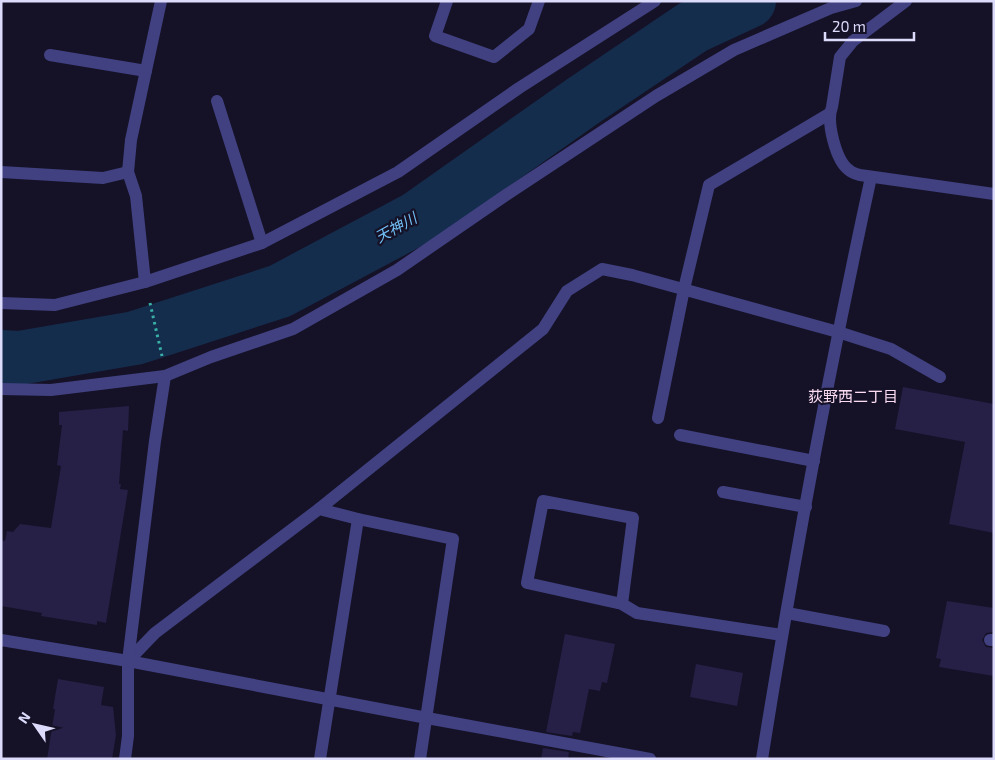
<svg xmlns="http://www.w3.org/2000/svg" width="995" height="760" viewBox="0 0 995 760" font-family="'Exo 2','Noto Sans JP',sans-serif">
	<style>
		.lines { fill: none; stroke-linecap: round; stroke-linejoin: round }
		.river { stroke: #152d4d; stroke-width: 54 }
		.building { fill: #261f46 }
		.path { stroke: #3ab0a5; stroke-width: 3; stroke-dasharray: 2.5 4; stroke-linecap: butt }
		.minor { stroke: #414182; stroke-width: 12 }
		.labels { text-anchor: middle; stroke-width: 4.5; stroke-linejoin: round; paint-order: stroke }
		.water-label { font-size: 15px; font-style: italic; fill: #71bcf3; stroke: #151227 }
		.neighbourhood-label { font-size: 15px; fill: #fcdcf2; stroke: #151227 }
	</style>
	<rect width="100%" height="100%" fill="#151227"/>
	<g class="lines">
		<!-- river -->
		<path class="river" d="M 1,357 L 19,358 L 135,338 L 280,291 L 417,218 L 583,101 L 693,27 L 749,1"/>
	</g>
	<!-- building -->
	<g class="building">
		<path d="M 903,387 L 994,404 L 994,533 L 949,524 L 965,442 L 895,429 Z"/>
		<path d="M 129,406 L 128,431 L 123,430 L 119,484 L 121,484 L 120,489 L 128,490 L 106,623 L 97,621 L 97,625 L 41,616 L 42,613 L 1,606 L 1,540 L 5,541 L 7,531 L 13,532 L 20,524 L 51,528 L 61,466 L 57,465 L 62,425 L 59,425 L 59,412 Z"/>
		<path d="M 947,601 L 994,608 L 994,632 L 986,633 L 982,640 L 986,647 L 994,648 L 994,676 L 939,667 L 941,659 L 936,658 Z"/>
		<path d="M 565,634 L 615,644 L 607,683 L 602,682 L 600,691 L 589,689 L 580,733 L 573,732 L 572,736 L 546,732 Z"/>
		<path d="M 696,664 L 743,673 L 737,706 L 690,697 Z"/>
		<path d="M 58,679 L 104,687 L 101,705 L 113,707 L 116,735 L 112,759 L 47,759 L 55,709 L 53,709 Z"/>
		<path d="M 543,748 L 569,752 L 568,759 L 541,759 Z"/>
	</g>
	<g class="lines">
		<!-- path -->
		<path class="path" d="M 150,303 L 162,356"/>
		<!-- minor -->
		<g class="minor">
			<path d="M 447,1 L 435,36 L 494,57 L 529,29 L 539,1"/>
			<path d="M 906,1 L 853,41 L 840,57 L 832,107 C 826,122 836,161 849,170 C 852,173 857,174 860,175 L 994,194"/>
			<path d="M 50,55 L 146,71"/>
			<path d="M 217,101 L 262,243"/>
			<path d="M 1,172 L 103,178 L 128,172"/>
			<path d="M 145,282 L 136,196 L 128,172 L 131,140 L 161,1"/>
			<path d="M 1,303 L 55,305 L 145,282 L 262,243 L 398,172 L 519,88 L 655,1"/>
			<path d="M 1,389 L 51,390 L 165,376 L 211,357 L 293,329 L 397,270 L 506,195 L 656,96 L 734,50 L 831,8 L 856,1"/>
			<path d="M 658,418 L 684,289 L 709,185 L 829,114"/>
			<path d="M 680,435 L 814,461"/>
			<path d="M 723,492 L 806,507"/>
			<path d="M 319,509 L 543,329 L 567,291 L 602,269 L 632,275 L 838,332 L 891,349 L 940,377"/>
			<path d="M 358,519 L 453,539 L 420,759"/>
			<path d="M 622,604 L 633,518 L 543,501 L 527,583 L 622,604 L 637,613 L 782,635"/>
			<path d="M 787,613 L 884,631"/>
			<path d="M 1,640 L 128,661 L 155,633 L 319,509 L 358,519 L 320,759"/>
			<path d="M 990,640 L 994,640"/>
			<path d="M 128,661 L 427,718 L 650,759"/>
			<path d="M 125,759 L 128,736 L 128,661 L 155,441 L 165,376"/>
			<path d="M 762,759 C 793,564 829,370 871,177"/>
		</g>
	</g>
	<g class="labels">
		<!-- water labels -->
		<g class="water-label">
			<text transform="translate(396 228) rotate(-29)" y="5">天神川</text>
		</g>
		<!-- neighbourhood labels -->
		<g class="neighbourhood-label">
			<text x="853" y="402">荻野西二丁目</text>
		</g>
	</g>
	<!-- border -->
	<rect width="995" height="760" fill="none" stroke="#dddbfc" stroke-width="5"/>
	<!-- north arrow -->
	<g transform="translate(35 725) rotate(304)" stroke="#151227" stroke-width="4" paint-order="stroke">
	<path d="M0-4L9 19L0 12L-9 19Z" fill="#dddbfc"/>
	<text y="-8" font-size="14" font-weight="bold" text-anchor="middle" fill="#dddbfc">N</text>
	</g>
	<!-- scale -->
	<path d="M825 32v8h89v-8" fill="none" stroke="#dddbfc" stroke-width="2.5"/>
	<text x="832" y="32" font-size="15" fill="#dddbfc" stroke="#151227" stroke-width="4" paint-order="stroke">20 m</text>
</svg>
